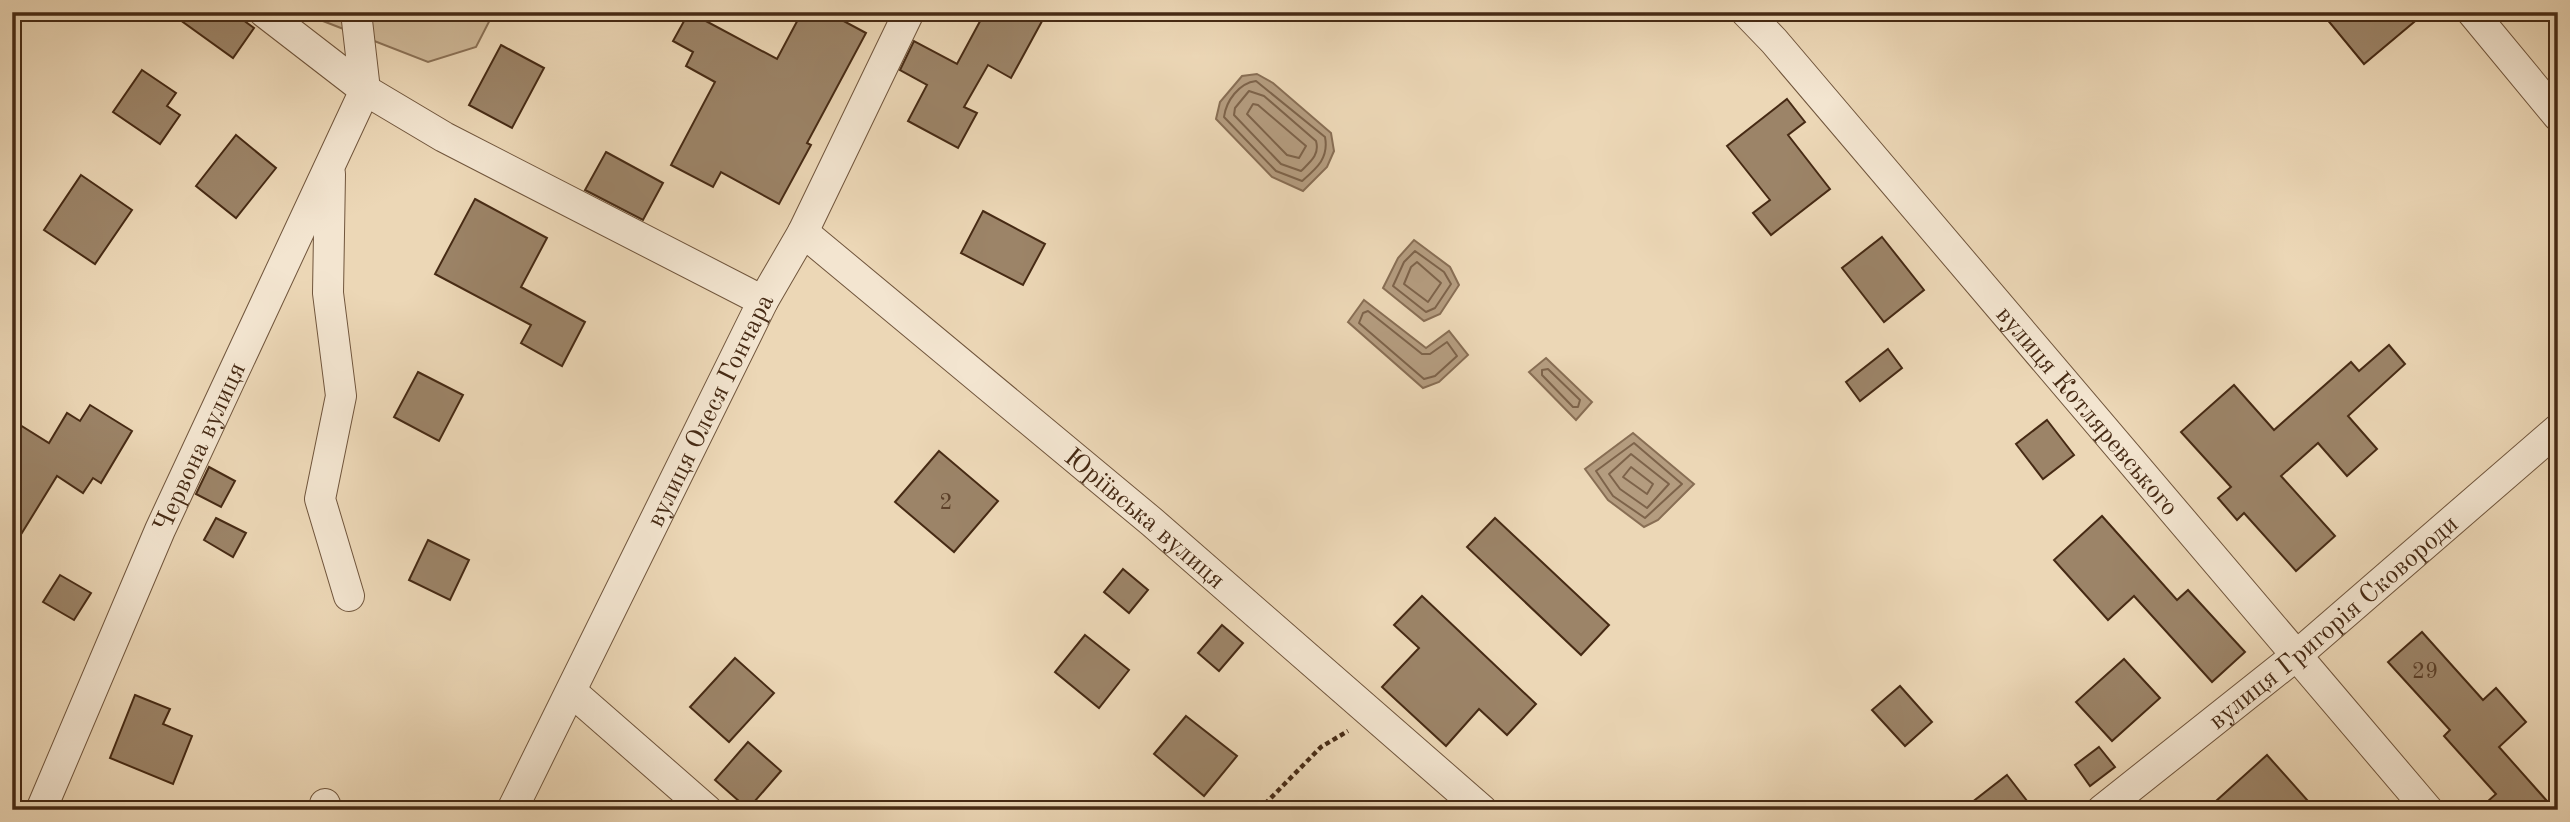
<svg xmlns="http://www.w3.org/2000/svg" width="2570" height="822" viewBox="0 0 2570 822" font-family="'Old Standard TT',serif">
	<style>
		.green { fill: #d0ba9a; stroke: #8b7257; stroke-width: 2 }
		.water { fill: #b49c7f; stroke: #886e54; stroke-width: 2 }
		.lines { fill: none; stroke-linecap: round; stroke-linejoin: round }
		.shore { stroke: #7d634a; stroke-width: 2 }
		.building { fill: #9c8468; stroke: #462a14; stroke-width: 2 }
		.minor-casing { stroke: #70553c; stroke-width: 32 }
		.path { stroke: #462a14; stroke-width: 4.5; stroke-dasharray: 5 3.5; stroke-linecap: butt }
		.minor { stroke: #f3e5d0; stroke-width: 30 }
		.labels { text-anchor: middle; stroke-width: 5; stroke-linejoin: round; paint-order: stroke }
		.number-label { font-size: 23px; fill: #5c4029 }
		.street-label { font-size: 26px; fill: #462a14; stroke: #f3e5d0 }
	</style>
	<rect width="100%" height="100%" fill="#ecd7b6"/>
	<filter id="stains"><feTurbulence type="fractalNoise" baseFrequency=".00286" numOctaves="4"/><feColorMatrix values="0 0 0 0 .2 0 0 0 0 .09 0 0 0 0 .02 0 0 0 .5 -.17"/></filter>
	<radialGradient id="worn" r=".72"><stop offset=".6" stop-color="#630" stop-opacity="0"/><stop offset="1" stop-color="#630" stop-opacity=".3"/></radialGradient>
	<!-- green -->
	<path class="green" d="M 308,12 L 494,12 L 476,47 L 428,62 L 323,21 Z"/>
	<!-- water -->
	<g class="water">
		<path d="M 1257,74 L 1273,83 L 1331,133 L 1334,151 L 1327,167 L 1303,191 L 1272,177 L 1216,119 L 1220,102 L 1242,76 Z"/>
		<path d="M 1414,240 L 1450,267 L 1459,285 L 1440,314 L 1424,321 L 1383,288 L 1398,258 Z"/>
		<path d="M 1364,300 L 1426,348 L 1449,331 L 1468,355 L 1439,382 L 1423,388 L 1348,322 Z"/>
		<path d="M 1546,358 L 1592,402 L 1576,420 L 1529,372 Z"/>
		<path d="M 1633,433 L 1694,484 L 1658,520 L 1644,527 L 1608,500 L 1585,469 Z"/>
	</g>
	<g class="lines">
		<!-- shore -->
		<g class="shore">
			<path d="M 1256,81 L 1325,137 C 1329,158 1317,168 1302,181 L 1276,171 L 1224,117 C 1226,101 1239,83 1256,81 Z"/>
			<path d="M 1249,91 L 1264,96 L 1316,141 C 1320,155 1310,162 1301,171 L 1281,164 L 1234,115 L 1235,108 Z"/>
			<path d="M 1253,104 L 1258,105 L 1306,146 L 1299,158 L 1287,155 L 1247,114 Z"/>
			<path d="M 1415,251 L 1444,272 L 1451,284 L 1435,308 L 1426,312 L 1393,286 L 1404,262 Z"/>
			<path d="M 1417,262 L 1441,283 L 1428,302 L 1404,284 L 1411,267 Z"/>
			<path d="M 1368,311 L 1422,354 L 1430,354 L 1447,342 L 1457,356 L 1435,376 L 1424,379 L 1359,323 L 1363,313 Z"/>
			<path d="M 1548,369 L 1580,400 L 1578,407 L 1573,407 L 1542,375 L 1542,370 Z"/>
			<path d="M 1634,443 L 1682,484 L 1645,518 L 1613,496 L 1596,471 Z"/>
			<path d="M 1631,454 L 1669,484 L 1647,508 L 1620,489 L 1609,474 Z"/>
			<path d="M 1631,467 L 1653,484 L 1647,494 L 1623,477 Z"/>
		</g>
	</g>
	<!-- building -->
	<g class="building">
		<path d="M 169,12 L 232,12 L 254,28 L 233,58 Z"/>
		<path d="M 689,12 L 777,59 L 802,12 L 827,12 L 866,33 L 807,143 L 811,145 L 779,204 L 721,172 L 713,187 L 671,165 L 715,82 L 686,66 L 693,52 L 673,41 Z"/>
		<path d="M 985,12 L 1047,12 L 1011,78 L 988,65 L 964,107 L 977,113 L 958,148 L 908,121 L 927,85 L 900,70 L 914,41 L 957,64 Z"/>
		<path d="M 2321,12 L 2426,12 L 2364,64 Z"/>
		<path d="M 501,45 L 544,68 L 512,128 L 469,105 Z"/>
		<path d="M 142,70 L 176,93 L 167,106 L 180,115 L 160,144 L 113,112 Z"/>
		<path d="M 1787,99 L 1805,122 L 1788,135 L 1830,189 L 1771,235 L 1753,213 L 1770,200 L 1727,146 Z"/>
		<path d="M 236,135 L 276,168 L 236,218 L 196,186 Z"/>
		<path d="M 606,152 L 663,183 L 643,220 L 585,190 Z"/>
		<path d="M 81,175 L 132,210 L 95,264 L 44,230 Z"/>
		<path d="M 475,199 L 547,238 L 521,287 L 585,322 L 562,366 L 521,343 L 531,325 L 435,274 Z"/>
		<path d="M 983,211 L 1045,244 L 1023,285 L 961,253 Z"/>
		<path d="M 1882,237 L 1924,290 L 1884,322 L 1842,268 Z"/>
		<path d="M 2389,345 L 2405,364 L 2348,416 L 2377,449 L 2347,476 L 2318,443 L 2281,476 L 2335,536 L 2296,571 L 2244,513 L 2237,520 L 2218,498 L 2231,487 L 2181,432 L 2234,385 L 2274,430 L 2351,362 L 2359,371 Z"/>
		<path d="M 1888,349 L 1902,368 L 1860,401 L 1846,382 Z"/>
		<path d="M 418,372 L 463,395 L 439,441 L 394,417 Z"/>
		<path d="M 90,405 L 132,431 L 101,483 L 93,478 L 83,493 L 57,476 L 12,549 L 12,420 L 49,443 L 67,413 L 80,421 Z"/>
		<path d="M 2047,420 L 2074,455 L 2043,479 L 2016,444 Z"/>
		<path d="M 939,451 L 998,501 L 954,552 L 895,502 Z"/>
		<path d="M 209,467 L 235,481 L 221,507 L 196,494 Z"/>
		<path d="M 2102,516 L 2177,600 L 2188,590 L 2245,652 L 2212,682 L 2134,596 L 2108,620 L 2054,560 Z"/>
		<path d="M 216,518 L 246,533 L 233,557 L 204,540 Z"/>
		<path d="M 1495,518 L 1609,625 L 1581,655 L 1467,547 Z"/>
		<path d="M 428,540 L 469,560 L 450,600 L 409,580 Z"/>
		<path d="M 1123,569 L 1148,590 L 1129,613 L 1104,592 Z"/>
		<path d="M 60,575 L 91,593 L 74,620 L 43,602 Z"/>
		<path d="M 1422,596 L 1536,704 L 1507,735 L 1479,709 L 1446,746 L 1382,687 L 1419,648 L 1394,625 Z"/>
		<path d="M 1222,625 L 1243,643 L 1219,671 L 1198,653 Z"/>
		<path d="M 2422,632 L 2483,700 L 2496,688 L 2526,722 L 2499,747 L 2555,810 L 2478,810 L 2496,794 L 2444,736 L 2450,730 L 2388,662 Z"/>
		<path d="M 1085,635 L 1129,670 L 1099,708 L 1055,672 Z"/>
		<path d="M 735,658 L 774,693 L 729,742 L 690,707 Z"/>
		<path d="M 2124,659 L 2160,698 L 2112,741 L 2076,702 Z"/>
		<path d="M 1900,686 L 1932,722 L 1905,746 L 1872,710 Z"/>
		<path d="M 135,695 L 170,709 L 163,724 L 192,736 L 173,784 L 110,758 Z"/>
		<path d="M 1186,716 L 1237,756 L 1204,796 L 1154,754 Z"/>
		<path d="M 748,742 L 781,771 L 748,809 L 715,780 Z"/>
		<path d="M 2099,747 L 2115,767 L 2090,786 L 2075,765 Z"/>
		<path d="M 2267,755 L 2316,810 L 2206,810 Z"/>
		<path d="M 2007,775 L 2034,810 L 1962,810 Z"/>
	</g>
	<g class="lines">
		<defs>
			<g id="minor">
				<path d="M 264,12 L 365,90 L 444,137 L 763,301"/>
				<path d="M 356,12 L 365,90"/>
				<path id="s1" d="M 1746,12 L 1774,41 L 2428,810"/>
				<path d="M 2472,12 L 2558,116"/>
				<path d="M 330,174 L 328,293 L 341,396 L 320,499 L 349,596"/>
				<path id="s2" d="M 803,232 L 1152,522 L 1482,810"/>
				<path d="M 572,692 L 707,810"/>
				<path id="s3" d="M 41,810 L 160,530 L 365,90"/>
				<path d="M 324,810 L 325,804"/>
				<path id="s4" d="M 512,810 L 763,301 L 803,232 L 909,12"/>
				<path id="s5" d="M 2102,810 L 2297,655 L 2558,429"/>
			</g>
		</defs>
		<!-- minor casing -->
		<use href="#minor" class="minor-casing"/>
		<!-- path -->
		<path class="path" d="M 1259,810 L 1321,747 L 1348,731"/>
		<!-- minor -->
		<use href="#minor" class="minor"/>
	</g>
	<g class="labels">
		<!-- number labels -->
		<g class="number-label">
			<text x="946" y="509">2</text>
			<text x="2425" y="678">29</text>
		</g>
		<!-- street labels -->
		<g class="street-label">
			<text dy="9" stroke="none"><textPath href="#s1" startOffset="525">вулиця Котляревського</textPath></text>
			<text dy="9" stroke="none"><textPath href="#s4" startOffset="446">вулиця Олеся Гончара</textPath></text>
			<text dy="9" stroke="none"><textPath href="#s3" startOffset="396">Червона вулиця</textPath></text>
			<text dy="9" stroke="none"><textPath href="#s2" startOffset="446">Юріївська вулиця</textPath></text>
			<text dy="9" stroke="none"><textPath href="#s5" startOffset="298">вулиця Григорія Сковороди</textPath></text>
		</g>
	</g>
	<!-- margin -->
	<rect width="2570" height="822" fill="none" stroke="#ecd7b6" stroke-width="42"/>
	<rect x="14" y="14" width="2542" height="794" fill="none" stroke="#462a14" stroke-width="3.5"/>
	<rect x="21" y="21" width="2528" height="780" fill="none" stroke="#462a14" stroke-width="2"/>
	<rect width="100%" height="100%" filter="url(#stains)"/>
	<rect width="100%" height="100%" fill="url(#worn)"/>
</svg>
